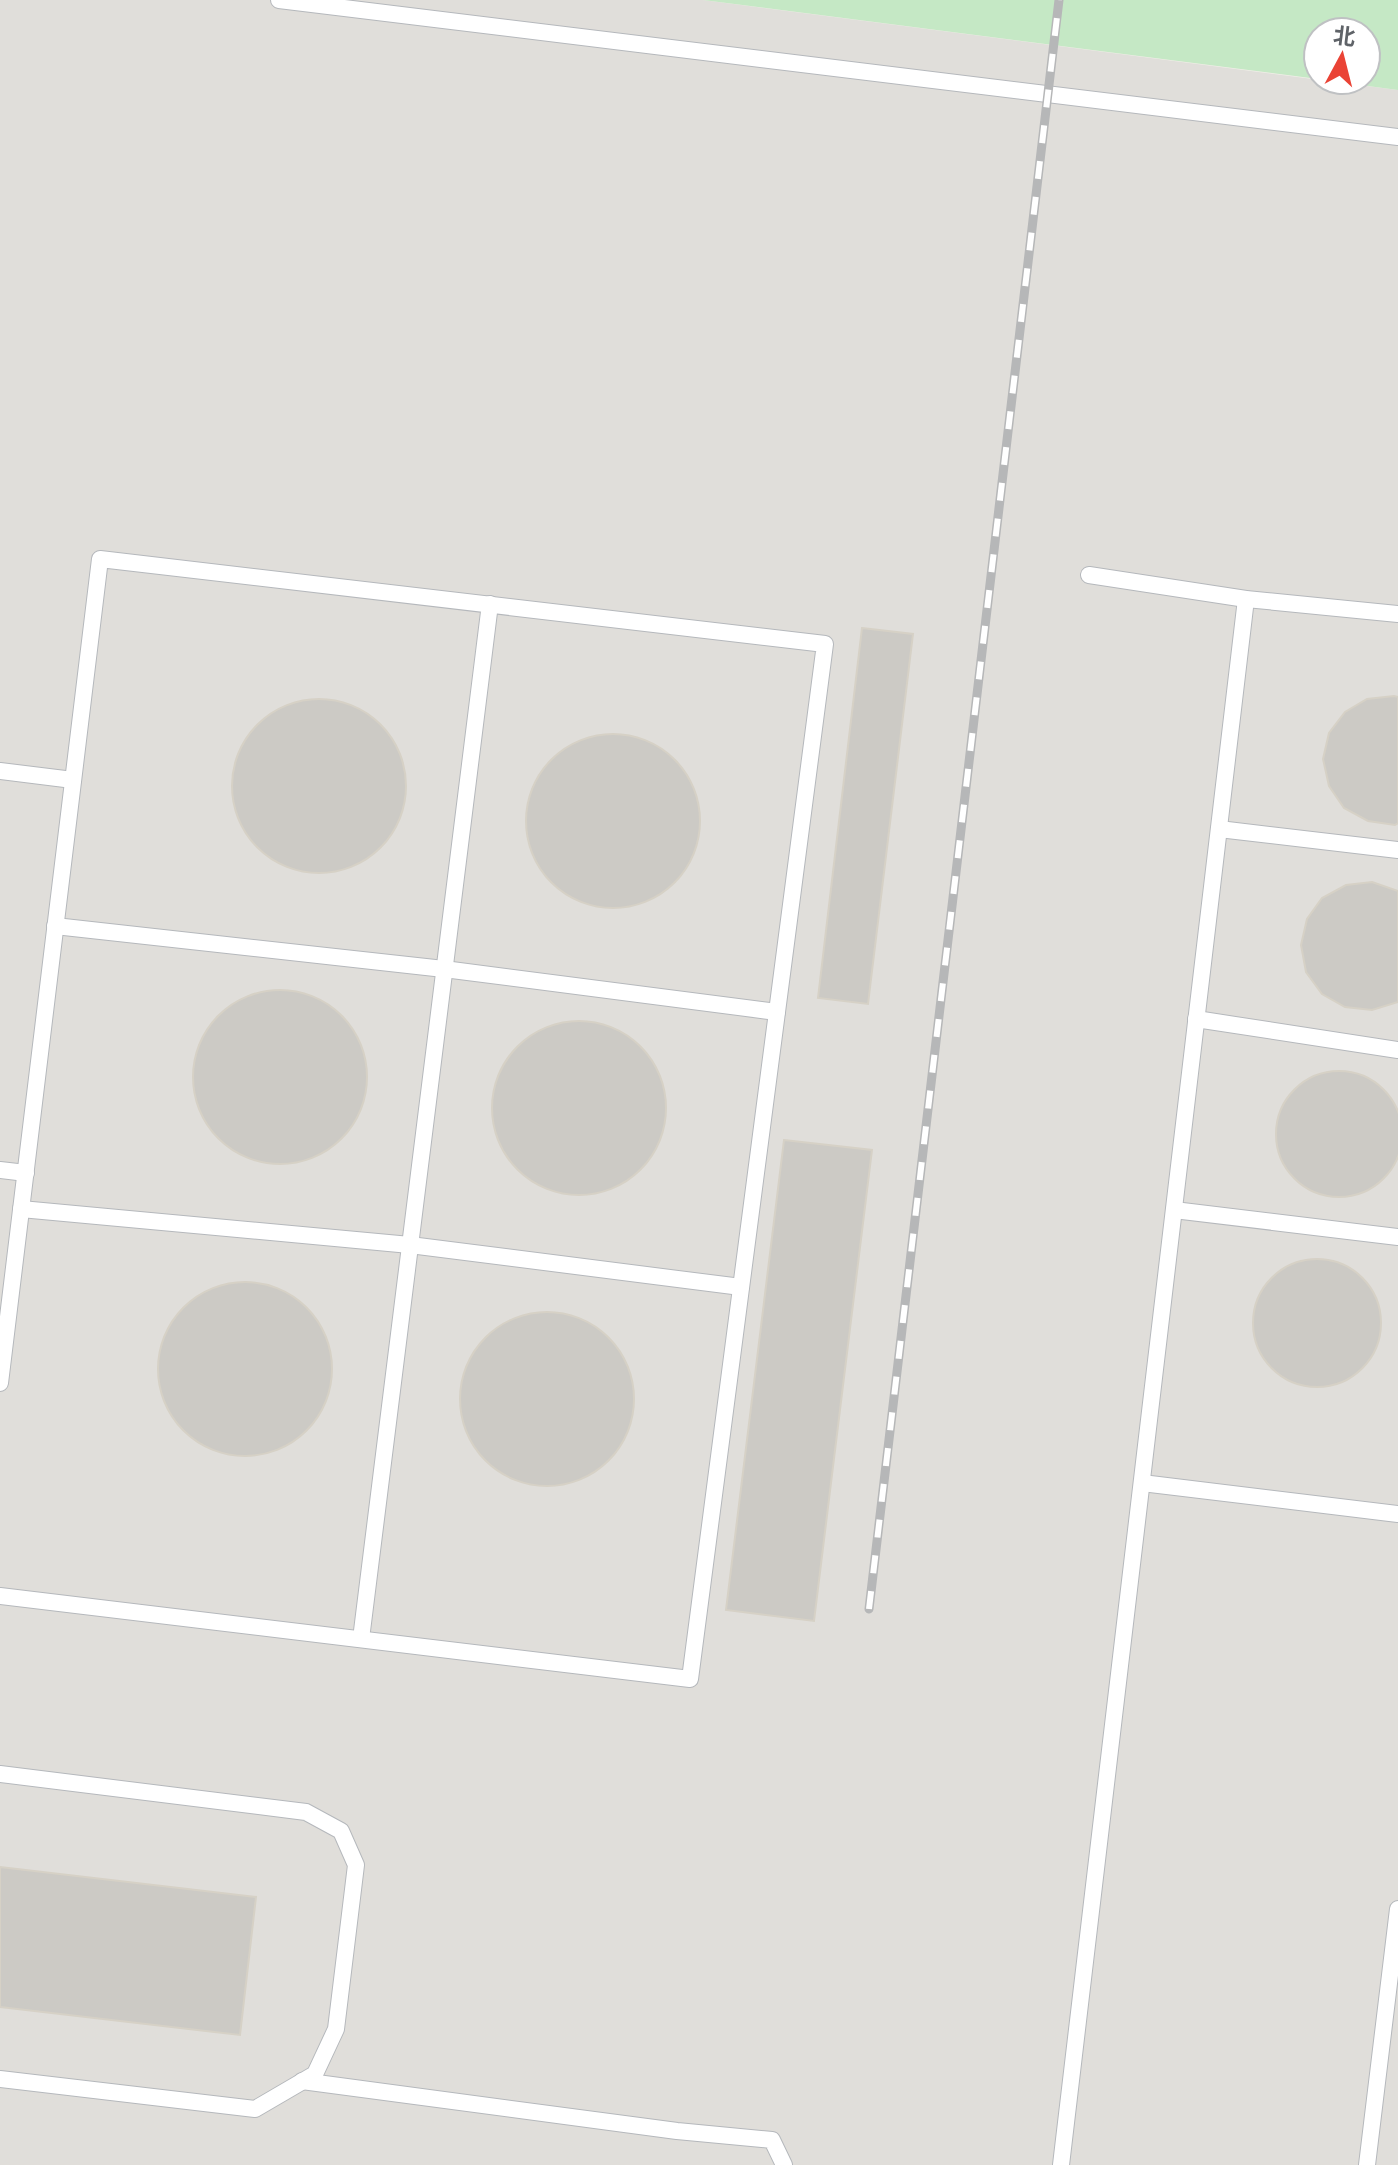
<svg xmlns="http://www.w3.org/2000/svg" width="1398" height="2165" viewBox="0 0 1398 2165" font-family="Jost,'Noto Sans SC',sans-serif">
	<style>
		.industrial { fill: #e0deda }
		.green { fill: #c5e8c5 }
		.building { fill: #cccac5; stroke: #d6d1c6; stroke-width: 2 }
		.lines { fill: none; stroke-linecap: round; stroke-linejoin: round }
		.lane-casing { stroke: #b5b8bc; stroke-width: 18 }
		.lane { stroke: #fff; stroke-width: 16 }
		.rail-casing { stroke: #b6b7b8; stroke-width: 9 }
		.rail { stroke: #fff; stroke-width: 6; stroke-dasharray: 18; stroke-linecap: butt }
	</style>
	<rect width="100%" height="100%" fill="#f1efe8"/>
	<!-- industrial -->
	<path class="industrial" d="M 0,0 L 703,0 L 1398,90 L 1398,2165 L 0,2165 Z"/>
	<!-- green -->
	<path class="green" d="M 703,0 L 1398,0 L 1398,90 L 1323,80 L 1366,80 L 1366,32 L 1318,32 L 1318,79 Z"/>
	<!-- building -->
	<g class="building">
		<path d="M 862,628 L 913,634 L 868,1004 L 818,998 Z"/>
		<path d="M 1394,696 L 1398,697 L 1398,823 L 1395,825 L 1368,821 L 1344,808 L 1329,786 L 1323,759 L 1329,733 L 1345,712 L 1367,699 Z"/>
		<circle cx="319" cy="786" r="87"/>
		<circle cx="613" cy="821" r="87"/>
		<path d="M 1372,882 L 1398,891 L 1398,1002 L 1372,1010 L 1345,1007 L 1322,994 L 1306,972 L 1301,945 L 1307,919 L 1322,898 L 1346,885 Z"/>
		<circle cx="280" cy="1077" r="87"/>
		<circle cx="579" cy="1108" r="87"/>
		<circle cx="1339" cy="1134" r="63"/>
		<path d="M 784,1140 L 872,1150 L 814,1621 L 726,1610 Z"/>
		<circle cx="1317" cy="1323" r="64"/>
		<circle cx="245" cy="1369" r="87"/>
		<circle cx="547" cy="1399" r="87"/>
		<path d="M 0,1867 L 256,1897 L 240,2035 L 0,2007 Z"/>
	</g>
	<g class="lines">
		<defs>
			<g id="lane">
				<path d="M 279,0 L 1398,137"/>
				<path d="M 1089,575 L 1246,599 L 1398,614"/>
				<path d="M 0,771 L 73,780"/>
				<path d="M 1219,829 L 1398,850"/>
				<path d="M 55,926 L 444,969 L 777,1012"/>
				<path d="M 1196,1019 L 1398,1050"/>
				<path d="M 0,1170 L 26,1173"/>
				<path d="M 21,1209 L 410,1245 L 741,1287"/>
				<path d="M 1174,1210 L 1398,1237"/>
				<path d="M 0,1383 L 100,559 L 825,644 L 690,1679 L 0,1596"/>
				<path d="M 1142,1483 L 1398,1514"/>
				<path d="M 361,1639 L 490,604"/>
				<path d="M 0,1774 L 306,1812 L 341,1831 L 356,1865 L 336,2029 L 315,2074 L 255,2109 L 0,2079"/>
				<path d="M 302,2081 L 677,2131 L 772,2140 L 784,2165"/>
				<path d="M 1061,2165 L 1246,599"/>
				<path d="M 1367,2165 L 1398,1909"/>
			</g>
		</defs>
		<!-- lane casing -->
		<use href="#lane" class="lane-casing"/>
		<!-- lane -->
		<use href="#lane" class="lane"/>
		<defs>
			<path id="rail" d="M 869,1609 L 1059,0"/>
		</defs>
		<!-- rail casing -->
		<use href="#rail" class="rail-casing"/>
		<!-- rail -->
		<use href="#rail" class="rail"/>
	</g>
	<!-- north arrow -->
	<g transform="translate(1342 56) rotate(7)"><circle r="38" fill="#ffffff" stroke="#bfc1c3" stroke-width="2"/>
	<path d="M0-6L14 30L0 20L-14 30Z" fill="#ea4335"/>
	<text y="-12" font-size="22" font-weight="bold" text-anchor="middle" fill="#5f6368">北</text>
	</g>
</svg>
